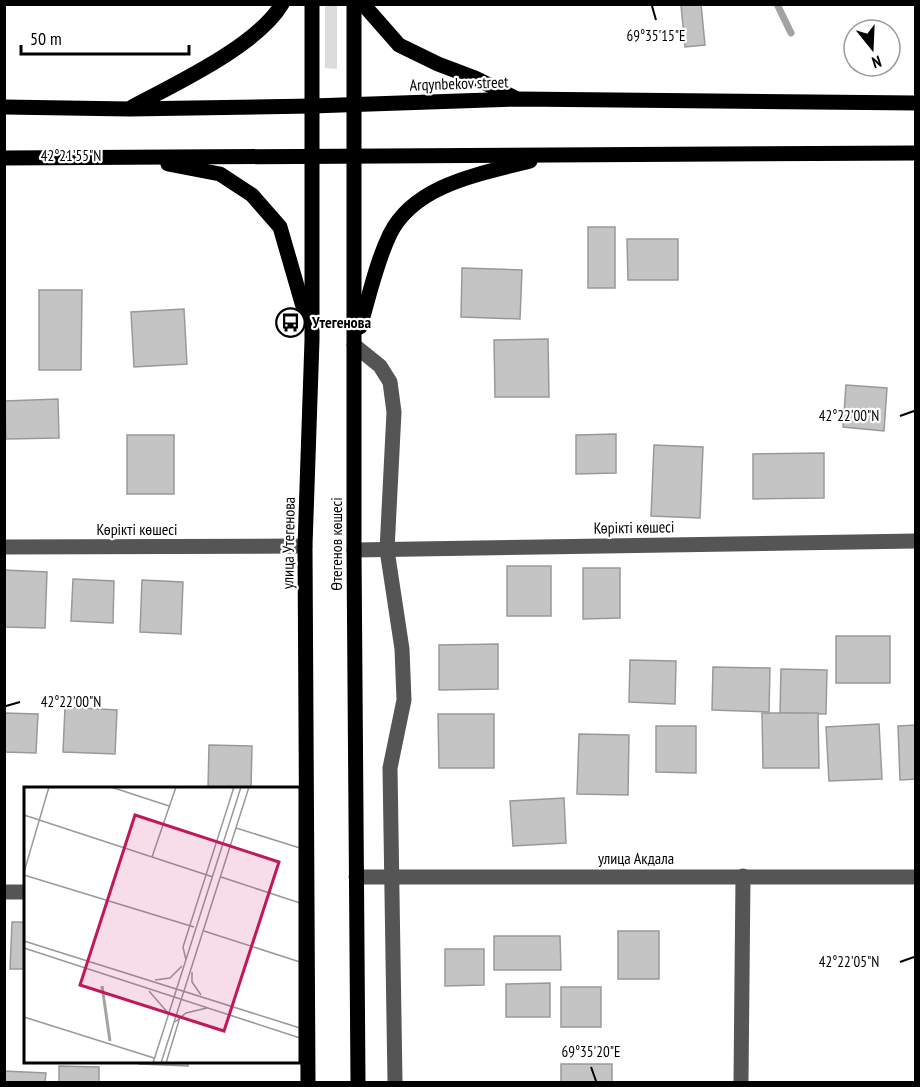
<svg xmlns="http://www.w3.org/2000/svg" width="920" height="1087" viewBox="0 0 920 1087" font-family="'PT Sans Narrow',sans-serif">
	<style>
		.green { fill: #dcdcdc }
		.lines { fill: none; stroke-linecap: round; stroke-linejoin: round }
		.stream { stroke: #a3a3a3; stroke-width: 7 }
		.building { fill: #c4c4c4; stroke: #999; stroke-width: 1.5 }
		.minor { stroke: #555; stroke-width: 15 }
		.major { stroke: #000; stroke-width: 15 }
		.ticks { fill: none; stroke: #000; stroke-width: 2 }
		.labels { text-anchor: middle; stroke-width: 4.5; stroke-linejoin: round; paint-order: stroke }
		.street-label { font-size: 16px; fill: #000; stroke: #fff }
		.poi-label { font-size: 16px; font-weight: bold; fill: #000; stroke: #fff; text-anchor: start }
		.inset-river { fill: none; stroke: #a3a3a3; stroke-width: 3 }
		.inset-road { fill: none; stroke: #999; stroke-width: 1.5 }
		.view { fill: #c2185b; fill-opacity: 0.15; stroke: #c2185b; stroke-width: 3 }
		.inset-edge { fill: none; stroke: #000; stroke-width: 3 }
		.ticks-label { font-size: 15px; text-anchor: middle; fill: #000; stroke: #fff; stroke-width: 4.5; stroke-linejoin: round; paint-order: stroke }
	</style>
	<rect width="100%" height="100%" fill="#fff"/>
	<!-- green -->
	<path class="green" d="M 325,5 L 337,5 L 337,69 L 325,68 Z"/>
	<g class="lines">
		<!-- stream -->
		<path class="stream" d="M 777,4 L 791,33"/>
	</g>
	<!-- building -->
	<g class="building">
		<path d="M 701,4 L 705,45 L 685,47 L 681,5 Z"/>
		<rect x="588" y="227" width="27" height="61"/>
		<path d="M 627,239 L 678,239 L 678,280 L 628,280 Z"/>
		<path d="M 462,268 L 522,270 L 520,319 L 461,317 Z"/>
		<path d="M 39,290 L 82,290 L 81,370 L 39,370 Z"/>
		<path d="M 184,309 L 187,364 L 134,367 L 131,312 Z"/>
		<path d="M 548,339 L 549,397 L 495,397 L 494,340 Z"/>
		<path d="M 846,385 L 887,388 L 884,431 L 843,427 Z"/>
		<path d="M 58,399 L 59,438 L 6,439 L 5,401 Z"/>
		<path d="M 616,434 L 616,473 L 576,474 L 576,435 Z"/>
		<rect x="127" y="435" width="47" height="59"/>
		<path d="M 654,445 L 703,447 L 700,518 L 651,516 Z"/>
		<path d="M 824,453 L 824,498 L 753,499 L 753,454 Z"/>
		<rect x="507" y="566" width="44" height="50"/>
		<path d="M 583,568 L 620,568 L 620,618 L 583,619 Z"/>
		<path d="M 4,570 L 47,572 L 45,628 L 4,627 Z"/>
		<path d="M 73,579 L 114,581 L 113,623 L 71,621 Z"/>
		<path d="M 142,580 L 183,582 L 181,634 L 140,632 Z"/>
		<rect x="836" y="636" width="54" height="47"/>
		<path d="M 498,644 L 498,689 L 439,690 L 439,645 Z"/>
		<path d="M 630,660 L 676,661 L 675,704 L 629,702 Z"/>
		<path d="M 713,667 L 770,668 L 769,712 L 712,710 Z"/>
		<path d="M 781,669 L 827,670 L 826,714 L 780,713 Z"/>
		<path d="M 65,707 L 117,710 L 115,754 L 63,752 Z"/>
		<path d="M 4,713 L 38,714 L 36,753 L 4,752 Z"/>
		<path d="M 762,713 L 818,713 L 819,768 L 763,768 Z"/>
		<path d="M 438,714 L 494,714 L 494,768 L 439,768 Z"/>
		<path d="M 879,724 L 882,779 L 829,781 L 826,727 Z"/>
		<path d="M 916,725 L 916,779 L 900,780 L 898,726 Z"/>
		<path d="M 656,726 L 696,726 L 696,773 L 656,772 Z"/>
		<path d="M 579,734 L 629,735 L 628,795 L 577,794 Z"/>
		<path d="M 209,745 L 252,746 L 251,788 L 208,788 Z"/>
		<path d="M 564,798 L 566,843 L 513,846 L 510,801 Z"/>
		<path d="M 12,922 L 26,922 L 26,969 L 10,969 Z"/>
		<rect x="618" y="931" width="41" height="48"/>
		<path d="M 494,936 L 560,936 L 561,970 L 494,970 Z"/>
		<path d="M 445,949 L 484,949 L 484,985 L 445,986 Z"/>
		<path d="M 550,983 L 550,1017 L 506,1017 L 506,984 Z"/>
		<rect x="561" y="987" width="40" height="40"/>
		<path d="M 139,1062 L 188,1062 L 188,1066 L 139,1064 Z"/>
		<rect x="561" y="1064" width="51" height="18"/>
		<path d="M 59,1066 L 99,1067 L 99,1082 L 59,1082 Z"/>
		<path d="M 4,1071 L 46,1073 L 45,1082 L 4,1082 Z"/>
	</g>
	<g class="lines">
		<!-- minor -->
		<g class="minor">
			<path d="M 354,345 L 380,366 L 390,382 L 394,412 L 387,550 L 402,649 L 404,700 L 390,768 L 395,1082"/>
			<path d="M 4,547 L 305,546"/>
			<path d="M 354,550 L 916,541"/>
			<path d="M 356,877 L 916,877"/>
			<path d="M 4,892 L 26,892"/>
			<path d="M 741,1082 L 743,876"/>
		</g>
		<!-- major -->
		<g class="major">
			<path d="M 354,4 L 354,550 L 358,1082"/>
			<path d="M 363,4 L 399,45 L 438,64 L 475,78 L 515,98"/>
			<path d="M 4,107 L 129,109 L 312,106 L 517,99 L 916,103"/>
			<path d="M 132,107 C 175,84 257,46 282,4"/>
			<path d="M 4,158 L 916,153"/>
			<path d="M 168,164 L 220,174 L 252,195 L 280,227 L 306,317"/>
			<path d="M 360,327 C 369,297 376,263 390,234 C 415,184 481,174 530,161"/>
			<path d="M 308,1082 L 305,546 L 312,340 L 312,4"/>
		</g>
	</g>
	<!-- ticks -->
	<path class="ticks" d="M 652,6 L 656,20M 6,160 L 20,155M 900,416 L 914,411M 6,706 L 20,702M 900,962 L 914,957M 591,1067 L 596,1081"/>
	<!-- icons -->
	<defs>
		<symbol id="bus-ring" viewBox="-11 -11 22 22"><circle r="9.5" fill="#fff" stroke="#000" stroke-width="1.5"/><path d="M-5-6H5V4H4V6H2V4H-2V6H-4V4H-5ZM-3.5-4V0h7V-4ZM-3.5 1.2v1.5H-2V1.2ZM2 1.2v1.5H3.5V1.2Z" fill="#000"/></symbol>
	</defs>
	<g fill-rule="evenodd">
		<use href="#bus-ring" x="274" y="306" width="33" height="33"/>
	</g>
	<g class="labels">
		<!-- street labels -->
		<g class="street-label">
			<text transform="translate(459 83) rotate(-2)" y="6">Arqynbekov street</text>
			<text transform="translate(634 527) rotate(-1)" y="6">Көрікті көшесі</text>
			<text x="137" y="535">Көрікті көшесі</text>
			<text transform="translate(288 543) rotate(-89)" y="6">улица Утегенова</text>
			<text transform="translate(336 544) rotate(-90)" y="6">Өтегенов көшесі</text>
			<text x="636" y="864">улица Акдала</text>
		</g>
		<!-- poi labels -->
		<g class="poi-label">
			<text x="312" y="328">Утегенова</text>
		</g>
	</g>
	<!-- overview -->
	<g transform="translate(24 787)">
		<rect width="276" height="276" fill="#fff"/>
		<path class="inset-river" d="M 78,199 L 86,254"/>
		<path class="inset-road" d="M 87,0 L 145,19M 0,28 L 189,90M 212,41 L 276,61M 128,70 L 152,0M 0,85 L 25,0M 0,88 L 170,140M 197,90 L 276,116M 180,144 L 276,175M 0,154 L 276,241M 0,161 L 276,251M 162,173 L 159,160 L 210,0M 168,185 L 168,195 L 177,208M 131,193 L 146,191 L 158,179M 125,204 L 144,226M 0,230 L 130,271M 151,235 L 162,226 L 183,221M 129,276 L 217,0M 137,276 L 225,0M 142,276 L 156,230"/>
		<path class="view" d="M 111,28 L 255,75 L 200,244 L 56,198 Z"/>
		<rect width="276" height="276" class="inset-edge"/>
	</g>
	<g class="ticks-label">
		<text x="656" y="41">69°35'15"E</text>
		<text x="71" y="161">42°21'55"N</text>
		<text x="849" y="421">42°22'00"N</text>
		<text x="71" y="707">42°22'00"N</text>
		<text x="849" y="967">42°22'05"N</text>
		<text x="591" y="1057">69°35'20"E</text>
	</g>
	<!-- border -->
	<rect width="920" height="1087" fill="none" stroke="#000000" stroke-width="12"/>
	<!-- north arrow -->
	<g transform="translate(872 48) rotate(162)"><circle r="28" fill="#ffffff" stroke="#999999" stroke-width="1.5"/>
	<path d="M0-4.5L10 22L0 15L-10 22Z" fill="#000000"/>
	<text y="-9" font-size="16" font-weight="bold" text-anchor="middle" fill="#000000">N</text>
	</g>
	<!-- scale -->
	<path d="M21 45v9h168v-9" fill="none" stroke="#000000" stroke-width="3"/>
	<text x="30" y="45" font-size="18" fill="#000000" stroke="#ffffff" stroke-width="4.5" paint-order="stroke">50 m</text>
</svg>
